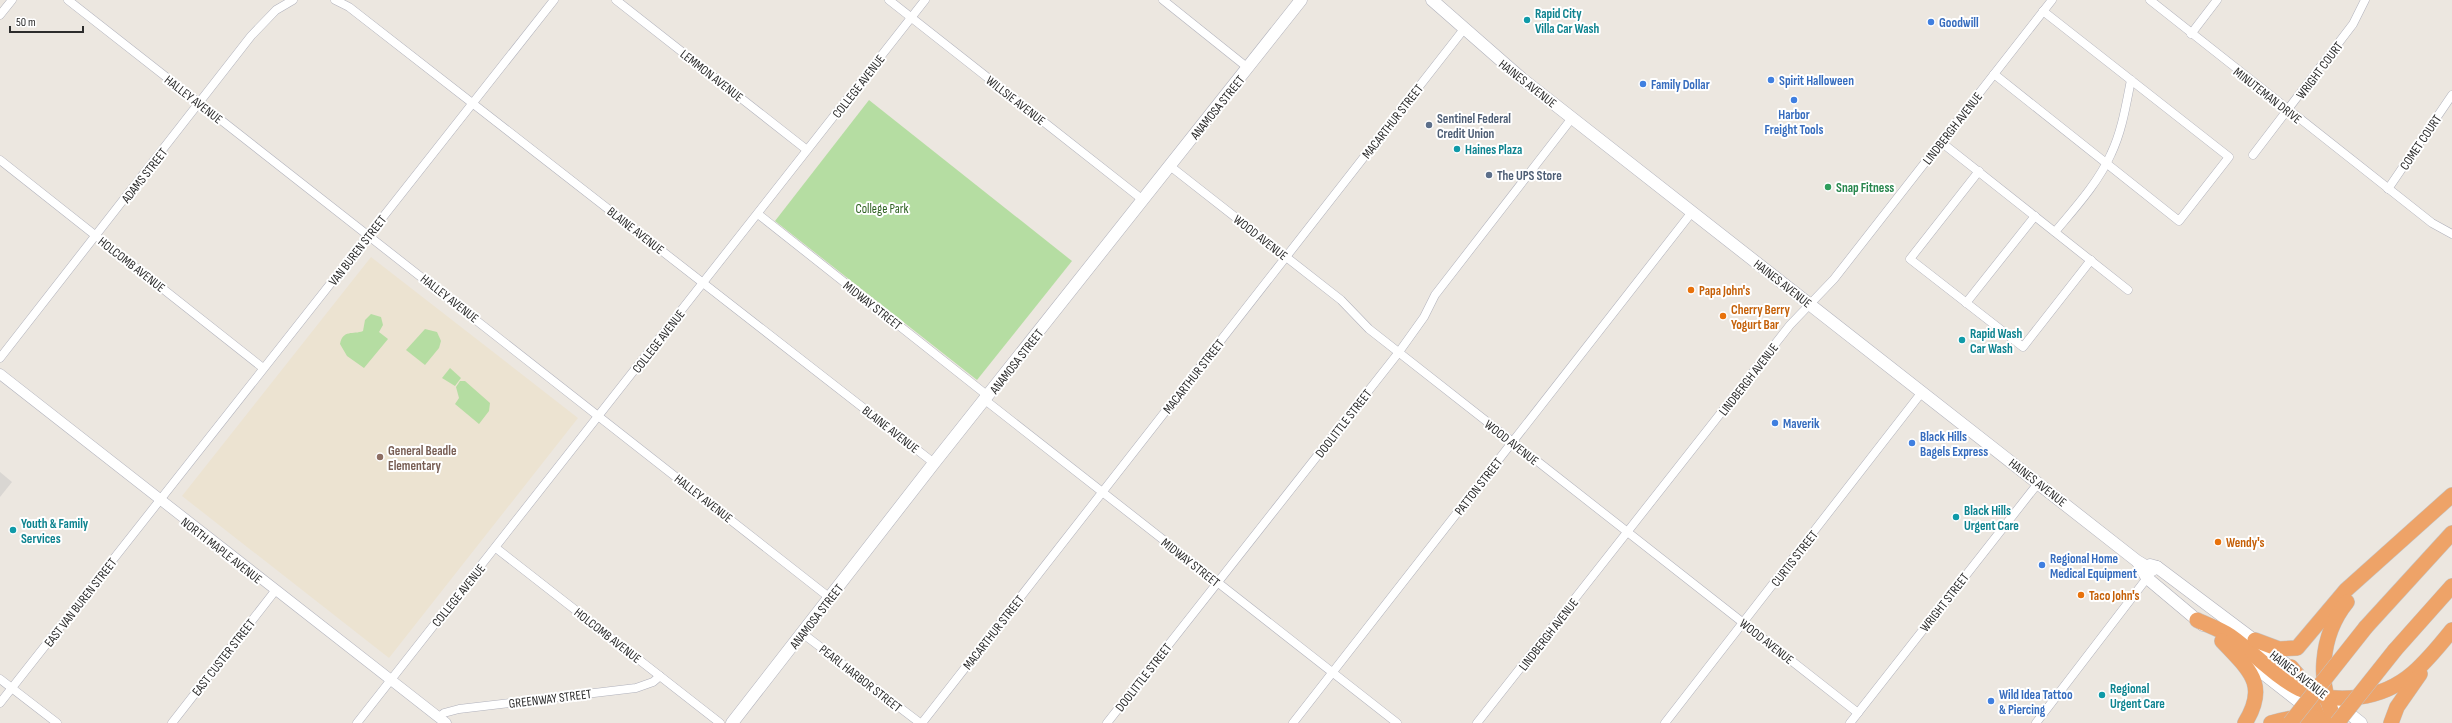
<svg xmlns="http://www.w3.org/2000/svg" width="2452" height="723" viewBox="0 0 2452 723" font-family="'Sofia Sans Condensed',sans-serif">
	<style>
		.education { fill: #ece3d1 }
		.green { fill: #b5dda2 }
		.plaza { fill: #d9d6d2 }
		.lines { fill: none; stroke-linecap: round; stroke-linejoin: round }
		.minor-casing { stroke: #b0b1bb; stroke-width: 9 }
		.tertiary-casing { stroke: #b0b1bb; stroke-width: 11 }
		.secondary-casing { stroke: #b0b1bb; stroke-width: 13 }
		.motorway-casing { stroke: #c4c4c4; stroke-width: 16 }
		.minor { stroke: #fff; stroke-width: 8 }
		.tertiary { stroke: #fff; stroke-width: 10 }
		.secondary { stroke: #fff; stroke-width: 12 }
		.motorway { stroke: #eea368; stroke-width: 15 }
		.motorway-bridge-casing { stroke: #c4c4c4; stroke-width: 16; stroke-linecap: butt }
		.motorway-bridge { stroke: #eea368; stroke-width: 15 }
		.culture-dot { fill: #0f9aa8; stroke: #fff; stroke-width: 1.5 }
		.shop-dot { fill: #3f7fe0; stroke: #fff; stroke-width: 1.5 }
		.service-dot { fill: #5c6f8a; stroke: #fff; stroke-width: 1.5 }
		.leisure-dot { fill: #2e9e5b; stroke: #fff; stroke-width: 1.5 }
		.food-dot { fill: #e8710a; stroke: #fff; stroke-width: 1.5 }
		.education-dot { fill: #8d6e63; stroke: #fff; stroke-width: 1.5 }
		.labels { text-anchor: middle; stroke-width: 4; stroke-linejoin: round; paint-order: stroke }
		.culture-label { font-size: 13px; font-weight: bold; fill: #0d838f; stroke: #fff; text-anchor: start }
		.shop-label { font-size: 13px; font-weight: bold; fill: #366cbe; stroke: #fff; text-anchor: start }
		.street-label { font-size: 13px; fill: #2c2c2c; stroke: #fff }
		.service-label { font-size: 13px; font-weight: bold; fill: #4e5e75; stroke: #fff; text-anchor: start }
		.leisure-label { font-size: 13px; font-weight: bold; fill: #27864d; stroke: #fff; text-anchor: start }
		.park-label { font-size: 13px; fill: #2f6222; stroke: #fff }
		.food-label { font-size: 13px; font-weight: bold; fill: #c56008; stroke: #fff; text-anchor: start }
		.education-label { font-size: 13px; font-weight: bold; fill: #785e54; stroke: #fff; text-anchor: start }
	</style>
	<rect width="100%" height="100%" fill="#ece7e0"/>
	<!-- education -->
	<path class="education" d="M 371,257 L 578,418 L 389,658 L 182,496 Z"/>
	<!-- green -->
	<g class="green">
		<path d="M 869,100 L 1072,261 L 977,380 L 775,221 Z"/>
		<path d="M 371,314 L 381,317 L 383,325 L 379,332 L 388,339 L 364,368 L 347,356 L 340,344 C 343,329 353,335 363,331 L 365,320 Z"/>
		<path d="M 425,329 L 437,332 L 441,341 L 439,348 L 425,365 L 406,350 Z"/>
		<path d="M 450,368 L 461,378 L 455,386 L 442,378 Z"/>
		<path d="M 460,381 L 465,381 L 490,403 L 489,411 L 479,424 L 455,404 L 459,398 L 456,387 Z"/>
	</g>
	<!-- plaza -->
	<path class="plaza" d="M 0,472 L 12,482 L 0,497 Z"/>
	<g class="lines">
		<defs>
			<g id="minor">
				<path d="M 68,0 L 830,598"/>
				<path d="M 335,0 L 349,7 L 934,463"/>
				<path d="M 616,0 L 807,150"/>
				<path d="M 889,0 L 1143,200"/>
				<path d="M 1163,0 L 1248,68"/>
				<path d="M 2150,0 L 2432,223 L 2452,234"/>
				<path d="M 0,15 L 12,0"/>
				<path d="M 2191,34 L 2217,0"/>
				<path d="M 1994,74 L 2179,221 L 2229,157 L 2043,11"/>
				<path d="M 1941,142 L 2128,290"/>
				<path d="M 2253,155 L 2353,24 L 2365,0"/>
				<path d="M 0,160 L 263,368"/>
				<path d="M 1170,166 L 1341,300 L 1369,329 L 1858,713"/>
				<path d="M 1979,171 L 1910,259 L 2023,347 L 2091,260"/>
				<path d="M 2388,189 L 2452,95"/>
				<path d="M 758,214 L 988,396"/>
				<path d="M 2055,232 C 2075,208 2098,183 2111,154 C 2122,131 2126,105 2131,80"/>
				<path d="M 1966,303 L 2035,216"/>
				<path d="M 0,358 L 251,36 L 276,10 L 293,0"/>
				<path d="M 985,400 L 1397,723"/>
				<path d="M 496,548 L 720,723"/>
				<path d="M 802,633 L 920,723"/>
				<path d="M 0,679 L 57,723"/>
				<path d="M 0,703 L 554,0"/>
				<path d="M 439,717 L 444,713 L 459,709 L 636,688 L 653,682 L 660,676"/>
				<path d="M 172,723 L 275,591"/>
				<path d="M 357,723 L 925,0"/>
				<path d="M 922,723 L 1464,29"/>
				<path d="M 1107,723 L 1399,352 L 1424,317 L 1435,295 L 1572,118"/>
				<path d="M 1293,723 L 1692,212"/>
				<path d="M 1477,723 L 1790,325 L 1834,279 L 2052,0"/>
				<path d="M 1665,723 L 1922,392"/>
				<path d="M 1850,723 L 2039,482"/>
				<path d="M 2036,723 L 2147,578"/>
			</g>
			<path id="tertiary" d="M 0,374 L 446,723"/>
			<g id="secondary">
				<path d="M 1432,0 L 1521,78 L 2137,561 L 2152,570 L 2157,567"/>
				<path d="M 2139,564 L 2147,578 L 2203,625"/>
				<path d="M 2150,565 L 2157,567 L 2298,673"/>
				<path d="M 2242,657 L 2311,711"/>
				<path d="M 2326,695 L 2361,723"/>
				<path d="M 732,723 L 934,463 L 1301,0"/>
			</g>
			<g id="motorway">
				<path d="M 2197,620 C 2207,625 2220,629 2230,636 C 2253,652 2274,676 2300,689 C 2336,706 2383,699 2413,673 C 2428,660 2440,645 2452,630"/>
				<path d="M 2366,627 L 2452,533"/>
				<path d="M 2255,640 L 2279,649 L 2297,648 L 2346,590 L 2452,495"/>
				<path d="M 2222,641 C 2249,670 2269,684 2245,723"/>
				<path d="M 2395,650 L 2452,586"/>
				<path d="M 2291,667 L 2304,683 L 2320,723"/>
				<path d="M 2271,723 C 2296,715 2316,716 2340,723"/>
				<path d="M 2337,723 C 2316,686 2320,635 2347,602"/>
				<path d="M 2391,723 L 2397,707 L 2420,674"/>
			</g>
		</defs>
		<!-- minor casing -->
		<use href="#minor" class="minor-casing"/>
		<!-- tertiary casing -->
		<use href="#tertiary" class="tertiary-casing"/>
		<!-- secondary casing -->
		<use href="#secondary" class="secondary-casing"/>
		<!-- motorway casing -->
		<use href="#motorway" class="motorway-casing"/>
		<!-- minor -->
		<use href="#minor" class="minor"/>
		<!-- tertiary -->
		<use href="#tertiary" class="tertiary"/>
		<!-- secondary -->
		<use href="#secondary" class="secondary"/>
		<!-- motorway -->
		<use href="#motorway" class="motorway"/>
		<defs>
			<g id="motorway-bridge">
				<path d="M 2290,723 L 2366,627"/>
				<path d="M 2337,723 L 2395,650"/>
			</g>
		</defs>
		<!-- motorway-bridge casing -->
		<use href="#motorway-bridge" class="motorway-bridge-casing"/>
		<!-- motorway-bridge -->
		<use href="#motorway-bridge" class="motorway-bridge"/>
	</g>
	<!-- markers -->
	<g class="culture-dot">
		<circle cx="1527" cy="20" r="4"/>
		<circle cx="1457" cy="149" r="4"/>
		<circle cx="1962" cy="340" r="4"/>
		<circle cx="1956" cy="517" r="4"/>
		<circle cx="13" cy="530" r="4"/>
		<circle cx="2102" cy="695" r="4"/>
	</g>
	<g class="shop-dot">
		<circle cx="1931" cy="22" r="4"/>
		<circle cx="1771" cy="80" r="4"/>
		<circle cx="1643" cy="84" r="4"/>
		<circle cx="1794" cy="100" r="4"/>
		<circle cx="1775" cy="423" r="4"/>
		<circle cx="1912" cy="443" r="4"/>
		<circle cx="2042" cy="565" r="4"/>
		<circle cx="1991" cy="701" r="4"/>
	</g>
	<g class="service-dot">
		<circle cx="1429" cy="125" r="4"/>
		<circle cx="1489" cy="175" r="4"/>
	</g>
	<circle class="leisure-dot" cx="1828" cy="187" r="4"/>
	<g class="food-dot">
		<circle cx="1691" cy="290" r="4"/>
		<circle cx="1723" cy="316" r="4"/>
		<circle cx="2218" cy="542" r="4"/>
		<circle cx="2081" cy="595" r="4"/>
	</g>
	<circle class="education-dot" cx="380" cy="457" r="4"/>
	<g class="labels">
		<!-- culture labels -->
		<g class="culture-label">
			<text x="1535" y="18">Rapid City<tspan x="1535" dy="15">Villa Car Wash</tspan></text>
			<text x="1465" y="154">Haines Plaza</text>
			<text x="1970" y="338">Rapid Wash<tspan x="1970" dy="15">Car Wash</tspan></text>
			<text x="1964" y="515">Black Hills<tspan x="1964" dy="15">Urgent Care</tspan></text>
			<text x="21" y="528">Youth &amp; Family<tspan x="21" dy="15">Services</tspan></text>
			<text x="2110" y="693">Regional<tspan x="2110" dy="15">Urgent Care</tspan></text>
		</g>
		<!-- shop labels -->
		<g class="shop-label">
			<text x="1939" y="27">Goodwill</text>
			<text x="1779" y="85">Spirit Halloween</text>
			<text x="1651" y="89">Family Dollar</text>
			<text x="1794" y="119" text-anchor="middle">Harbor<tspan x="1794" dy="15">Freight Tools</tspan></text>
			<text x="1783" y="428">Maverik</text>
			<text x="1920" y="441">Black Hills<tspan x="1920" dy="15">Bagels Express</tspan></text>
			<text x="2050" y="563">Regional Home<tspan x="2050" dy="15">Medical Equipment</tspan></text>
			<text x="1999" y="699">Wild Idea Tattoo<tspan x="1999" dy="15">&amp; Piercing</tspan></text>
		</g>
		<!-- street labels -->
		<g class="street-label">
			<text transform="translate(2319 70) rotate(-53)" y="5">WRIGHT COURT</text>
			<text transform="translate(712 75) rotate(38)" y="5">LEMMON AVENUE</text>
			<text transform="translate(1528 83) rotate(38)" y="5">HAINES AVENUE</text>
			<text transform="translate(858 86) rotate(-52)" y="5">COLLEGE AVENUE</text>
			<text transform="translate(2268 95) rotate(38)" y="5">MINUTEMAN DRIVE</text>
			<text transform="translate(194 99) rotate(38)" y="5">HALLEY AVENUE</text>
			<text transform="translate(1016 100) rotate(38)" y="5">WILLSIE AVENUE</text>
			<text transform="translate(1217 107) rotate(-51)" y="5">ANAMOSA STREET</text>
			<text transform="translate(1392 121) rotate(-52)" y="5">MACARTHUR STREET</text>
			<text transform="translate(1952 128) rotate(-52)" y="5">LINDBERGH AVENUE</text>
			<text transform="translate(2420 142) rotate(-56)" y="5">COMET COURT</text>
			<text transform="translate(144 175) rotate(-52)" y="5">ADAMS STREET</text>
			<text transform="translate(636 230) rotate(38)" y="5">BLAINE AVENUE</text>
			<text transform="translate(1261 237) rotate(38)" y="5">WOOD AVENUE</text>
			<text transform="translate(357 250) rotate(-52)" y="5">VAN BUREN STREET</text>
			<text transform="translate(132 264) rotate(38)" y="5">HOLCOMB AVENUE</text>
			<text transform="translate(1783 283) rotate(38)" y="5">HAINES AVENUE</text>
			<text transform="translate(450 298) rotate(38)" y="5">HALLEY AVENUE</text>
			<text transform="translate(873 305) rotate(38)" y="5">MIDWAY STREET</text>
			<text transform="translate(658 341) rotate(-52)" y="5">COLLEGE AVENUE</text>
			<text transform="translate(1016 361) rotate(-52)" y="5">ANAMOSA STREET</text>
			<text transform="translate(1193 376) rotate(-52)" y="5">MACARTHUR STREET</text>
			<text transform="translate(1748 379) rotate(-52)" y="5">LINDBERGH AVENUE</text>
			<text transform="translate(1343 423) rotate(-52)" y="5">DOOLITTLE STREET</text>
			<text transform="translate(891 429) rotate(38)" y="5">BLAINE AVENUE</text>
			<text transform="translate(1512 442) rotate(38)" y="5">WOOD AVENUE</text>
			<text transform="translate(2038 482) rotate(38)" y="5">HAINES AVENUE</text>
			<text transform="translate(1478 486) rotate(-52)" y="5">PATTON STREET</text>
			<text transform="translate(704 498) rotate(38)" y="5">HALLEY AVENUE</text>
			<text transform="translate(222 550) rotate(38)" y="5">NORTH MAPLE AVENUE</text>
			<text transform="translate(1794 558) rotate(-52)" y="5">CURTIS STREET</text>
			<text transform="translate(1191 562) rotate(38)" y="5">MIDWAY STREET</text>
			<text transform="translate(458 595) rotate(-51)" y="5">COLLEGE AVENUE</text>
			<text transform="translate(80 602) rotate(-52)" y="5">EAST VAN BUREN STREET</text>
			<text transform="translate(1944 602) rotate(-52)" y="5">WRIGHT STREET</text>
			<text transform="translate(816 616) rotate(-52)" y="5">ANAMOSA STREET</text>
			<text transform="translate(993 632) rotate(-52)" y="5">MACARTHUR STREET</text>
			<text transform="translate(1548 634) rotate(-52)" y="5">LINDBERGH AVENUE</text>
			<text transform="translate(608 635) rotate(38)" y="5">HOLCOMB AVENUE</text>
			<text transform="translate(1767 641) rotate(38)" y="5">WOOD AVENUE</text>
			<text transform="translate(223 657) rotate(-52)" y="5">EAST CUSTER STREET</text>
			<text transform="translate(2299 674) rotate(38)" y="5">HAINES AVENUE</text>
			<text transform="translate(1143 677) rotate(-52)" y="5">DOOLITTLE STREET</text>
			<text transform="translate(861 678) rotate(38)" y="5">PEARL HARBOR STREET</text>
			<text transform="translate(550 698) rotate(-7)" y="5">GREENWAY STREET</text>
		</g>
		<!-- service labels -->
		<g class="service-label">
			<text x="1437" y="123">Sentinel Federal<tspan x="1437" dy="15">Credit Union</tspan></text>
			<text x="1497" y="180">The UPS Store</text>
		</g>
		<!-- leisure labels -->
		<g class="leisure-label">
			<text x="1836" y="192">Snap Fitness</text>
		</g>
		<!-- park labels -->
		<g class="park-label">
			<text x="882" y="213">College Park</text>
		</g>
		<!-- food labels -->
		<g class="food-label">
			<text x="1699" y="295">Papa John's</text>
			<text x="1731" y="314">Cherry Berry<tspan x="1731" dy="15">Yogurt Bar</tspan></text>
			<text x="2226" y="547">Wendy's</text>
			<text x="2089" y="600">Taco John's</text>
		</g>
		<!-- education labels -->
		<g class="education-label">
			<text x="388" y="455">General Beadle<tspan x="388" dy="15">Elementary</tspan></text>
		</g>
	</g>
	<!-- scale -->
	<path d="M10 26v6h73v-6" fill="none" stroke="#2c2c2c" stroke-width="2"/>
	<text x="16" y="26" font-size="12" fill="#2c2c2c" stroke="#ffffff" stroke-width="3" paint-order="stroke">50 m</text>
</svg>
